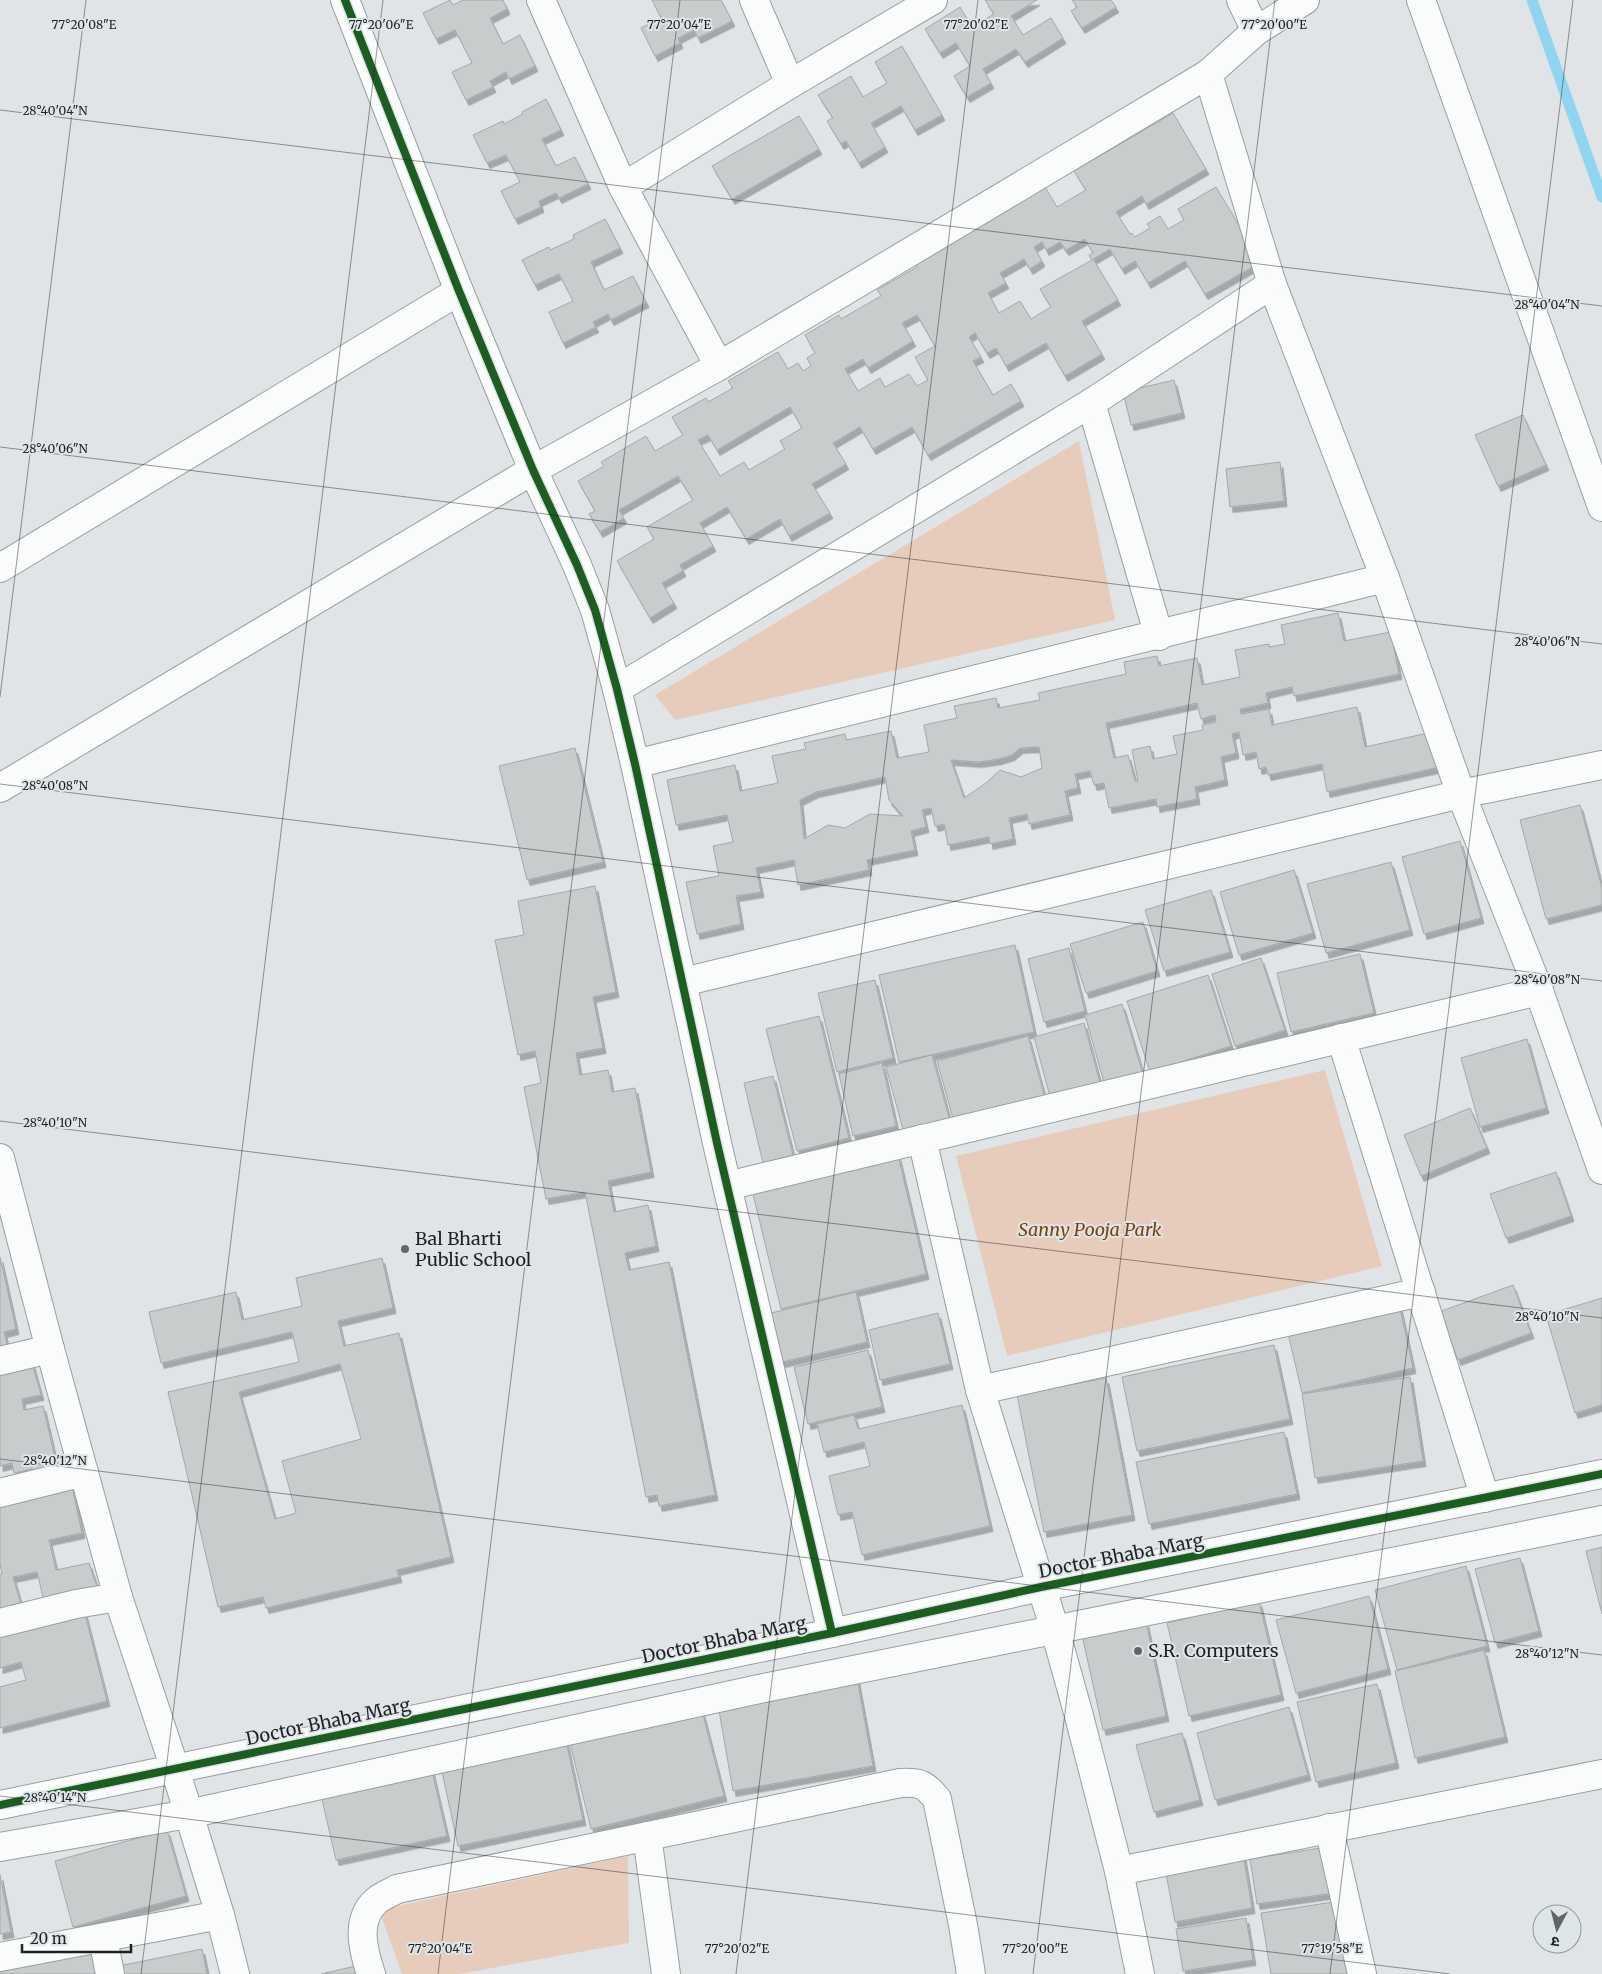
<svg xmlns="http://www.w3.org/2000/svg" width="1602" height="1974" viewBox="0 0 1602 1974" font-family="Merriweather,'Noto Sans Devanagari',serif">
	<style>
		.green { fill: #e7ccbc }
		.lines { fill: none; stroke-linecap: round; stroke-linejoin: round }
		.stream { stroke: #90d5ef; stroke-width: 11 }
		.building { fill: #c8cccd; stroke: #a5a8a9; fill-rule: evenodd; filter: url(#shadow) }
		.minor-casing { stroke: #9b9ea0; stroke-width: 30 }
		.minor { stroke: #fafbfb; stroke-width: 28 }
		.cycleway-casing { stroke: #dee5e8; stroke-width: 11 }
		.cycleway { stroke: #1b5e20; stroke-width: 8 }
		.ticks { fill: none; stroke: #1f2122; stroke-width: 1; stroke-opacity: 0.45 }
		.poi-dot { fill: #636567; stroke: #dee5e8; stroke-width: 2 }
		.labels { text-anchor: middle; stroke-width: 4; stroke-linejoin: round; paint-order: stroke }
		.park-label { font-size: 18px; font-style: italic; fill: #804007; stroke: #dee5e8 }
		.poi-label { font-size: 18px; fill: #1f2122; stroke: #dee5e8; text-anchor: start }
		.street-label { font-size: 18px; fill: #1f2122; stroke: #dee5e8 }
		.ticks-label { font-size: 12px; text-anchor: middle; fill: #1f2122; stroke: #dee5e8; stroke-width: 4; stroke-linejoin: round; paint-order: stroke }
	</style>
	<defs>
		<filter id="shadow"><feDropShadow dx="3" dy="5.5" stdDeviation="0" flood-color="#0004"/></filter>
	</defs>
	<rect width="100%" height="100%" fill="#e0e4e6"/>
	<!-- green -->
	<g class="green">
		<path d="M 1079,441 L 1115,620 L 675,720 L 655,695 Z"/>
		<path d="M 1325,1070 L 1382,1266 L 1007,1356 L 956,1156 Z"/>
		<path d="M 628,1856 L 629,1943 L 459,1974 L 402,1974 L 379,1910 Z"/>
	</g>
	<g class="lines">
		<!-- stream -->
		<path class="stream" d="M 1532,0 L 1602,197"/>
	</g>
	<!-- building -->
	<g class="building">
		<path d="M 450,0 L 453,5 L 463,0 L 503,0 L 507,9 L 490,18 L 503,44 L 520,35 L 535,66 L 509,79 L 506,72 L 490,81 L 493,87 L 466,100 L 452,72 L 472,63 L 455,30 L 436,39 L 423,13 Z"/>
		<path d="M 652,0 L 721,0 L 732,21 L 698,38 L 694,30 L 678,38 L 680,43 L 655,56 L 641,28 L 661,18 Z"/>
		<path d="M 985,0 L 1037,0 L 1011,16 L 1023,35 L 1051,18 L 1063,38 L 1025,62 L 1016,49 L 983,69 L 991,83 L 967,97 L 954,76 L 970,66 L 956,43 L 940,53 L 925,29 L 960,7 L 972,27 L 994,14 Z"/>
		<path d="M 1072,0 L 1111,0 L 1116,7 L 1082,28 L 1071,11 L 1077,7 Z"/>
		<path d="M 902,46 L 942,115 L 915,130 L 901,106 L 871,123 L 885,147 L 859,163 L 846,141 L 841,144 L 827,121 L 833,118 L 818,95 L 851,76 L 863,97 L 887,83 L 875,62 Z"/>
		<path d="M 546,99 L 561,130 L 542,139 L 556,166 L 575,157 L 588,184 L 559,198 L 556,193 L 539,201 L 541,207 L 515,219 L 501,191 L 520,182 L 506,155 L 487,163 L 473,135 L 503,121 L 504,124 L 523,114 L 522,112 Z"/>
		<path d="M 1173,113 L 1206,169 L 1146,204 L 1142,196 L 1116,212 L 1130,234 L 1132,233 L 1135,237 L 1150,228 L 1147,224 L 1160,216 L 1168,229 L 1184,220 L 1178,209 L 1216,187 L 1261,262 L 1205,294 L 1185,261 L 1148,283 L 1135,261 L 1122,269 L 1110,249 L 1093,259 L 1118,300 L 1082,321 L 1102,354 L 1065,376 L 1046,343 L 1006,366 L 996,348 L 987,353 L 975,333 L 969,337 L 981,357 L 973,361 L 993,395 L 1011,384 L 1021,401 L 928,455 L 912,427 L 873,449 L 860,427 L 833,443 L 846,464 L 812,484 L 830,513 L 789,536 L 780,519 L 746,539 L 727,507 L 700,523 L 713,546 L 680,565 L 683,571 L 662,583 L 674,603 L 650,618 L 617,561 L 654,539 L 647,527 L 693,500 L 678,476 L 619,510 L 624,518 L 600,532 L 589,514 L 595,511 L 578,481 L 604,466 L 601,462 L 646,436 L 655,451 L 683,435 L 672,417 L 706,398 L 708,402 L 733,388 L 728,381 L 778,352 L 788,369 L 798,363 L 803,371 L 811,366 L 807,358 L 815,353 L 805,335 L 839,315 L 841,319 L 881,296 L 877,290 L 917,267 L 914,263 L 1045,187 L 1057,207 L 1086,190 L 1074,171 ZM 1085,239 L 1093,253 L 1089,255 L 1092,260 L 1040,289 L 1051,307 L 1031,319 L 1020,301 L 999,313 L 988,293 L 1006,283 L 1000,273 L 1024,259 L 1030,269 L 1042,261 L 1034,247 L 1042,242 L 1046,250 L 1060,242 L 1066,250 ZM 917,315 L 935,346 L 915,357 L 928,380 L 917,386 L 909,374 L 885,387 L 880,378 L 858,391 L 845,369 L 863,359 L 868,368 L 913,341 L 902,323 ZM 790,407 L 802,428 L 780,441 L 785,449 L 749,470 L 744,462 L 720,476 L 698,440 L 708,435 L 717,450 Z"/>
		<path d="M 799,116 L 819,149 L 732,199 L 712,166 Z"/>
		<path d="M 605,219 L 620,248 L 591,262 L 604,290 L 633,276 L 646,302 L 611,320 L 608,314 L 593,322 L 596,327 L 563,343 L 549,312 L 573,301 L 559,274 L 535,285 L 522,260 L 549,247 L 550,250 L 574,239 L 573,235 Z"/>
		<path d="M 1174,380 L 1182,413 L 1131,425 L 1123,392 Z"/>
		<path d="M 1523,415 L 1546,465 L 1498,486 L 1475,435 Z"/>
		<path d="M 1280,462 L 1284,501 L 1230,507 L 1226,469 Z"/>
		<path d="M 1338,613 L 1344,641 L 1391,632 L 1399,674 L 1294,696 L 1292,687 L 1266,693 L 1268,703 L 1240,709 L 1241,714 L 1269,709 L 1272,725 L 1357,707 L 1365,747 L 1432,732 L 1440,767 L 1327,792 L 1322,764 L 1268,775 L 1266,767 L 1259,769 L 1256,752 L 1243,755 L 1239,732 L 1232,734 L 1236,753 L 1221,757 L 1225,780 L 1195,787 L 1197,799 L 1157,807 L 1156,799 L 1109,808 L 1104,783 L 1094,785 L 1090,771 L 1075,774 L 1078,788 L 1065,791 L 1070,815 L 1029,824 L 1027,814 L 1009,818 L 1013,839 L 990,844 L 989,837 L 948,845 L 944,824 L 935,826 L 931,808 L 922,810 L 926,827 L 911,831 L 915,850 L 867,860 L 869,870 L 798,885 L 794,860 L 756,868 L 761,892 L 736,896 L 741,924 L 697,934 L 686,882 L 719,876 L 713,846 L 733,842 L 727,815 L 676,825 L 667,780 L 735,765 L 740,791 L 778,783 L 772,756 L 806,749 L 804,743 L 845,734 L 846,740 L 891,731 L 897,758 L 929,752 L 924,725 L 957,718 L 954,706 L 996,698 L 998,708 L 1040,700 L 1038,693 L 1126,674 L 1124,662 L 1157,656 L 1159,666 L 1197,658 L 1202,685 L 1240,677 L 1235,650 L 1269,644 L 1269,647 L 1285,644 L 1281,625 ZM 1197,703 L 1201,719 L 1215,715 L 1216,722 L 1202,725 L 1203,730 L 1173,736 L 1177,754 L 1153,759 L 1150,746 L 1132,750 L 1138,781 L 1135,781 L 1128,755 L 1114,758 L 1106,723 ZM 1039,747 L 1042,768 L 1021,777 L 1000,770 L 986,783 L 964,798 L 951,760 L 979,762 L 999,759 L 1012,755 L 1020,748 ZM 885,777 L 889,800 L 903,816 L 870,814 L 845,828 L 828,825 L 804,839 L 800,800 L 816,792 Z"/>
		<path d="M 575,748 L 603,862 L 527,880 L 499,766 Z"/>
		<path d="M 1580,805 L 1602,888 L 1602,905 L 1546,919 L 1520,820 Z"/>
		<path d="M 1460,841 L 1481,918 L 1424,934 L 1402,857 Z"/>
		<path d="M 1391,862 L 1410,930 L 1326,953 L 1307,884 Z"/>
		<path d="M 1294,870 L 1313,933 L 1239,955 L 1220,892 Z"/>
		<path d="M 595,886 L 616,992 L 593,997 L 603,1048 L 576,1053 L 580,1075 L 608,1070 L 612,1092 L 635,1088 L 651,1172 L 608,1181 L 614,1212 L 648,1205 L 656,1246 L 625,1253 L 629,1270 L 669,1262 L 715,1495 L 659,1506 L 657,1495 L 646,1497 L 585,1192 L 546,1199 L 524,1087 L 541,1083 L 535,1051 L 518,1055 L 495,940 L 524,935 L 518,901 Z"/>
		<path d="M 1211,890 L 1230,952 L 1164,971 L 1145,910 Z"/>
		<path d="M 1143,922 L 1157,971 L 1086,993 L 1070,944 Z"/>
		<path d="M 1015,945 L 1034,1032 L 899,1062 L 879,975 Z"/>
		<path d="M 1069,948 L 1085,1011 L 1044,1022 L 1028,959 Z"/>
		<path d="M 1360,954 L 1374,1013 L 1291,1032 L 1277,973 Z"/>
		<path d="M 1261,958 L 1285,1030 L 1235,1046 L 1212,974 Z"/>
		<path d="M 1208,975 L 1231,1046 L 1150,1072 L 1127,1001 Z"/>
		<path d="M 875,980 L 893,1058 L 837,1072 L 818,993 Z"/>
		<path d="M 1122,1004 L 1143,1074 L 1105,1086 L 1085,1015 Z"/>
		<path d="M 819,1016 L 849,1138 L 797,1151 L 766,1029 Z"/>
		<path d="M 1084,1023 L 1100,1083 L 1050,1097 L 1034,1037 Z"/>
		<path d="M 1028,1036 L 1045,1098 L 954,1122 L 937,1061 Z"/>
		<path d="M 1527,1039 L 1546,1108 L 1480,1127 L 1461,1058 Z"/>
		<path d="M 932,1055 L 950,1121 L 904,1133 L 886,1067 Z"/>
		<path d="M 882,1063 L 896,1126 L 853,1136 L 839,1074 Z"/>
		<path d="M 773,1076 L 793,1155 L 763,1163 L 744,1083 Z"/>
		<path d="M 1470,1108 L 1487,1148 L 1421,1176 L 1404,1135 Z"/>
		<path d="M 898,1155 L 926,1274 L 781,1309 L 752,1190 Z"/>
		<path d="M 1556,1172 L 1571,1216 L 1506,1238 L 1490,1194 Z"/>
		<path d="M 0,1257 L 16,1329 L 4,1332 L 8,1349 L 0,1351 Z"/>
		<path d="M 382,1258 L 393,1308 L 338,1321 L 344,1346 L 399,1333 L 451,1557 L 397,1570 L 399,1577 L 266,1608 L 263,1597 L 218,1607 L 168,1392 L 299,1362 L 292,1332 L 161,1363 L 149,1312 L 236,1292 L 242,1320 L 302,1306 L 296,1278 ZM 340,1364 L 361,1439 L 282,1461 L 296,1513 L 275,1519 L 239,1392 Z"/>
		<path d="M 1513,1285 L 1531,1333 L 1458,1360 L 1439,1312 Z"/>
		<path d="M 856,1292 L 867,1342 L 778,1363 L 767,1314 Z"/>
		<path d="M 1602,1298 L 1602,1405 L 1575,1413 L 1546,1315 Z"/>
		<path d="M 1399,1304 L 1413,1368 L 1302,1393 L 1287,1329 Z"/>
		<path d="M 938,1313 L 950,1364 L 880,1380 L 869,1330 Z"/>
		<path d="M 1274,1345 L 1290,1419 L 1137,1451 L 1122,1377 Z"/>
		<path d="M 868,1350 L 882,1407 L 808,1424 L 794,1367 Z"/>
		<path d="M 31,1359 L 41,1395 L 22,1399 L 24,1410 L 43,1406 L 59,1475 L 35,1481 L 32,1469 L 14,1473 L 12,1463 L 0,1466 L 0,1367 Z"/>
		<path d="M 1410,1377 L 1423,1461 L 1315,1478 L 1302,1394 Z"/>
		<path d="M 1106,1378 L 1132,1515 L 1044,1532 L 1017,1395 Z"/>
		<path d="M 962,1405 L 990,1526 L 862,1555 L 852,1512 L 838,1515 L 829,1476 L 870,1466 L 864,1442 L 824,1452 L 817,1424 L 854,1415 L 858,1429 Z"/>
		<path d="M 1284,1432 L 1297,1494 L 1149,1524 L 1136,1462 Z"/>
		<path d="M 72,1486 L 82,1533 L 49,1540 L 56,1570 L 89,1563 L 98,1590 L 44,1601 L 37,1572 L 13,1577 L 21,1604 L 0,1609 L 0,1574 L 2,1574 L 0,1564 L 0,1502 Z"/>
		<path d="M 1602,1547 L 1602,1614 L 1586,1551 Z"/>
		<path d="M 1520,1558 L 1539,1631 L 1495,1643 L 1475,1569 Z"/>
		<path d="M 1466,1566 L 1487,1646 L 1397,1670 L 1375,1590 Z"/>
		<path d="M 1369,1596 L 1388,1669 L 1296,1693 L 1276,1620 Z"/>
		<path d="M 1259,1601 L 1281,1695 L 1189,1716 L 1167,1623 Z"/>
		<path d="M 84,1610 L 107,1701 L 0,1728 L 0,1687 L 26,1680 L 21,1662 L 0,1668 L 0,1632 Z"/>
		<path d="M 1146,1622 L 1166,1716 L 1103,1730 L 1082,1635 Z"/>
		<path d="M 1484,1650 L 1505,1737 L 1415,1758 L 1395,1671 Z"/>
		<path d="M 857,1679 L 873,1766 L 733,1791 L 718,1705 Z"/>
		<path d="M 1377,1684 L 1396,1763 L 1316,1782 L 1297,1702 Z"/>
		<path d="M 701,1707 L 724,1796 L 591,1829 L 569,1739 Z"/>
		<path d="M 1289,1707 L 1308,1775 L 1215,1800 L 1197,1733 Z"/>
		<path d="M 1182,1733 L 1200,1800 L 1154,1812 L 1136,1745 Z"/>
		<path d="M 566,1741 L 583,1820 L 458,1846 L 441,1767 Z"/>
		<path d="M 431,1767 L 447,1836 L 336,1860 L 320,1791 Z"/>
		<path d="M 167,1830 L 186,1896 L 73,1927 L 55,1861 Z"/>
		<path d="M 1327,1847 L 1334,1893 L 1257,1904 L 1250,1859 Z"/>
		<path d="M 1243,1854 L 1252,1908 L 1175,1922 L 1165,1868 Z"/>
		<path d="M 0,1875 L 11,1932 L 0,1934 Z"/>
		<path d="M 1340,1901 L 1352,1974 L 1271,1974 L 1261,1913 Z"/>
		<path d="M 1246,1918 L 1253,1960 L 1183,1971 L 1176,1929 Z"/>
		<path d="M 98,1949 L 104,1974 L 1,1974 L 1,1971 Z"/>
		<path d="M 202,1949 L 207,1974 L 116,1974 L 114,1967 Z"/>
		<path d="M 360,1965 L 362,1974 L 321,1974 Z"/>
	</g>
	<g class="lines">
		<defs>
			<g id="minor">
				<path d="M 345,0 L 459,291 L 533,470 L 577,565 L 595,610 L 617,689 L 635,764 L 717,1143 L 832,1633"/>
				<path d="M 541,0 L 623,187 L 719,366"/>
				<path d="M 754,0 L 790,84"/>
				<path d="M 1241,0 L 1256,31"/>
				<path d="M 1421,0 L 1602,507"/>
				<path d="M 1208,74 L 1272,284 L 1385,578 L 1461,794 L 1539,991 L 1602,1170"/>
				<path d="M 623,187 L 790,84 L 933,0"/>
				<path d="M 1091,403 L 1159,636"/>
				<path d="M 0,568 L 459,291"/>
				<path d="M 617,689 L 1091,403 L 1272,284"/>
				<path d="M 635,764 L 1385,578"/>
				<path d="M 0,788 L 533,470 L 719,366 L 1208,74 L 1256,31 L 1305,0"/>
				<path d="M 683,982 L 1461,794 L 1602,765"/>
				<path d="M 1341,1038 L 1485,1498"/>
				<path d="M 922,1139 L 980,1390 L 1055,1630 L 1079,1716 L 1119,1871 L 1140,1974"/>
				<path d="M 0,1158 L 50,1349 L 118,1597 L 175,1769 L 220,1915 L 235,1974"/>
				<path d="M 727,1186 L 1539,991"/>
				<path d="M 0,1361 L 50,1349"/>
				<path d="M 980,1390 L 1421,1292"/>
				<path d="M 0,1493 L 84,1472"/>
				<path d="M 0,1623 L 76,1604 L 118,1597"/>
				<path d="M 0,1805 L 832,1633 L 1041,1587 L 1602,1474"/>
				<path d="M 1329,1828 L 1362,1974"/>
				<path d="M 647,1836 L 666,1974"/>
				<path d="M 0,1847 L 188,1814 L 759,1689 L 1602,1520"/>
				<path d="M 1119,1871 L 1602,1774"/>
				<path d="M 103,1938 L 110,1974"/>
				<path d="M 0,1957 L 220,1915"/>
				<path d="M 371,1974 C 363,1950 355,1920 376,1901 C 382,1896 390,1893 397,1889 L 900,1783 C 920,1782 925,1784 937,1799 L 963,1925 L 971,1974"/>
			</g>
		</defs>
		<!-- minor casing -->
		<use href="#minor" class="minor-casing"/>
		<!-- minor -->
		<use href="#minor" class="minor"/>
		<defs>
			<g id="cycleway">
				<path d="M 345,0 L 459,291 L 533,470 L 577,565 L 595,610 L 617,689 L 635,764 L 717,1143 L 832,1633"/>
				<path d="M 0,1805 L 832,1633 L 1041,1587 L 1602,1474"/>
			</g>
		</defs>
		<!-- cycleway casing -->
		<use href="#cycleway" class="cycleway-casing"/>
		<!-- cycleway -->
		<use href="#cycleway" class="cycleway"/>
	</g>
	<!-- ticks -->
	<path class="ticks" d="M 0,110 L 1602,306M 0,447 L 1602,644M 0,697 L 86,0M 0,784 L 1602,981M 0,1121 L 1602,1318M 0,1459 L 1602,1655M 0,1796 L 1450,1974M 141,1974 L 383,0M 438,1974 L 680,0M 736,1974 L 978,0M 1033,1974 L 1275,0M 1330,1974 L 1573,0"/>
	<!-- markers -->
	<g class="poi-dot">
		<circle cx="405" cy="1249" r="5"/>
		<circle cx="1138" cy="1651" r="5"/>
	</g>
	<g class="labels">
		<!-- park labels -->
		<g class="park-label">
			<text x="1090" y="1236">Sanny Pooja Park</text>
		</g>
		<!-- poi labels -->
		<g class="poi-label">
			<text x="415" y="1245">Bal Bharti<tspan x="415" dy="21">Public School</tspan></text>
			<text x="1148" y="1657">S.R. Computers</text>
		</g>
		<!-- street labels -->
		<g class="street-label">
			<text transform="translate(1121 1556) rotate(-11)" y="6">Doctor Bhaba Marg</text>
			<text transform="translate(724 1640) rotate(-12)" y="6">Doctor Bhaba Marg</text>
			<text transform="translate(328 1722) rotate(-12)" y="6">Doctor Bhaba Marg</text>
		</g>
	</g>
	<g class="ticks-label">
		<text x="84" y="29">77°20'08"E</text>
		<text x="381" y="29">77°20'06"E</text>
		<text x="679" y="29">77°20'04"E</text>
		<text x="976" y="29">77°20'02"E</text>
		<text x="1274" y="29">77°20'00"E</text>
		<text x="55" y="115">28°40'04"N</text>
		<text x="1547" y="309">28°40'04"N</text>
		<text x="55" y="453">28°40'06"N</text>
		<text x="1547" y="646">28°40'06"N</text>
		<text x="55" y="790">28°40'08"N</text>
		<text x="1547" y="984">28°40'08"N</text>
		<text x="55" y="1127">28°40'10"N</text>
		<text x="1547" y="1321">28°40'10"N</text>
		<text x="55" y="1465">28°40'12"N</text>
		<text x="1547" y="1658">28°40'12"N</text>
		<text x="55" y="1802">28°40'14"N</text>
		<text x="440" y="1953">77°20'04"E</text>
		<text x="737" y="1953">77°20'02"E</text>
		<text x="1035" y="1953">77°20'00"E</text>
		<text x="1332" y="1953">77°19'58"E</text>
	</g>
	<!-- north arrow -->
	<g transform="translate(1557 1929) rotate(187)"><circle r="24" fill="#dee5e8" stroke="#929799"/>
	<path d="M0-4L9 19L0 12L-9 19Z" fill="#636567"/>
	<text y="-8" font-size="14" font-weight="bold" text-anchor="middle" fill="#1f2122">उ</text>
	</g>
	<!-- scale -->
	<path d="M22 1944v8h109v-8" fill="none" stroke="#1f2122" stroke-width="2.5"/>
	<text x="30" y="1944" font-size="15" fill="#1f2122" stroke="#dee5e8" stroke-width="4" paint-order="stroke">20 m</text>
</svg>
